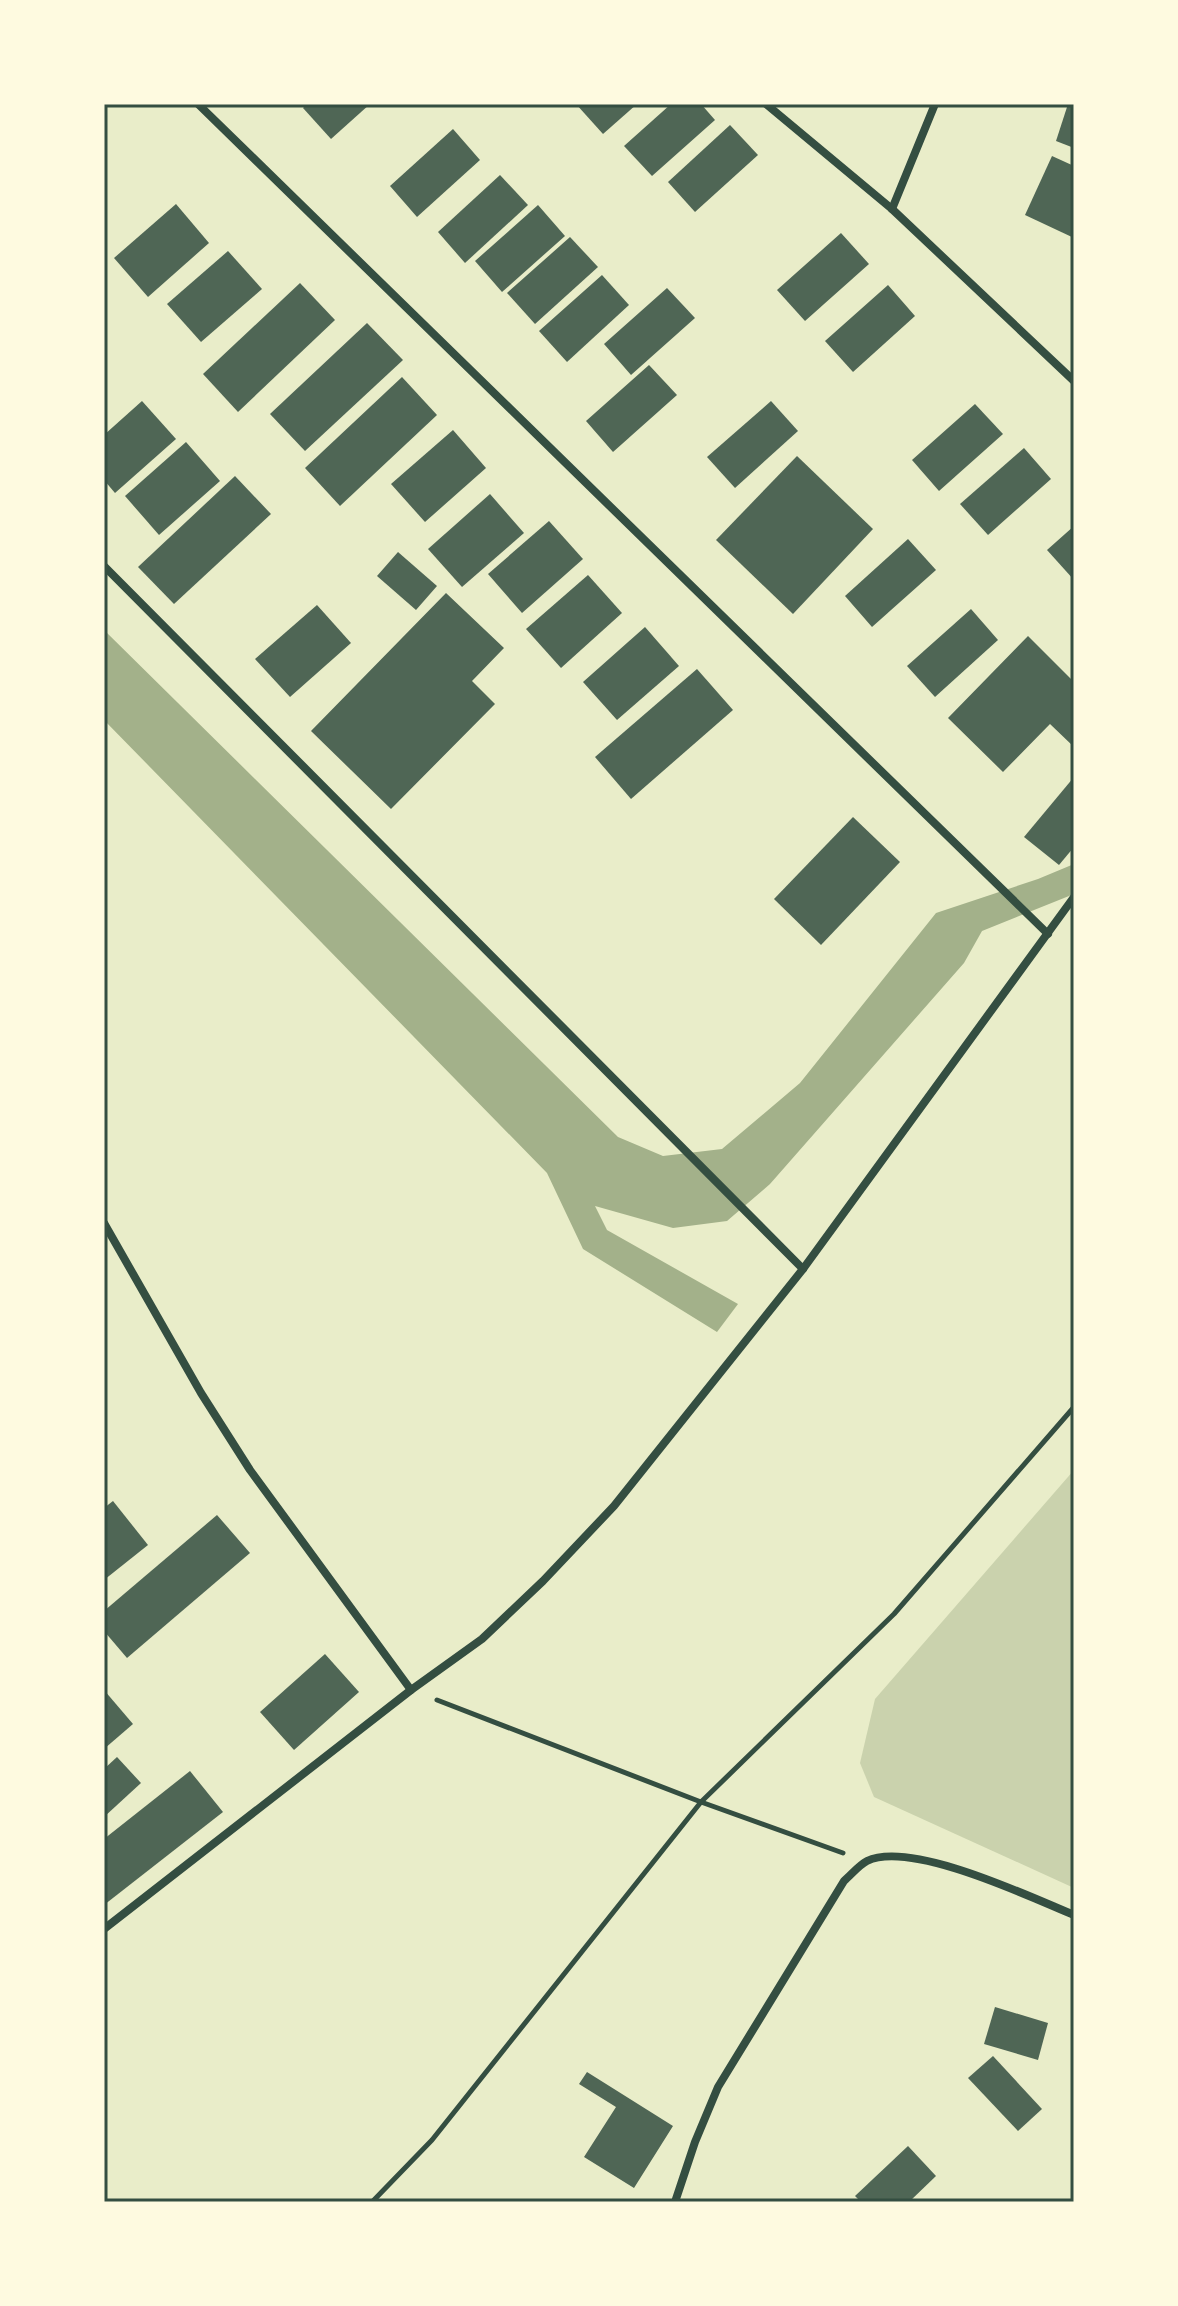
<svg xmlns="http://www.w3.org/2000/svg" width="1178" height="2306" viewBox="0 0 1178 2306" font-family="'Noto Serif',serif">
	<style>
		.green { fill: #cad2ad }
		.water { fill: #a3b18a }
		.building { fill: #4f6655 }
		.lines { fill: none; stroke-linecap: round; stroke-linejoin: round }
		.path { stroke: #344e41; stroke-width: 5 }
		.minor { stroke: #344e41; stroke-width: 8 }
		.neatline { fill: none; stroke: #344e41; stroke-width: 3 }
	</style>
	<rect width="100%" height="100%" fill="#e9edc9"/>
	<!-- green -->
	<path class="green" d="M 1074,1470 L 1074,1888 L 874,1797 L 860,1763 L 875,1699 Z"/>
	<!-- water -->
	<path class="water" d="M 104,630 L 618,1137 L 663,1156 L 722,1149 L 800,1083 L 936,913 L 1038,879 L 1074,864 L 1074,894 L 982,931 L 964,963 L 770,1184 L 727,1221 L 673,1228 L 595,1206 L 607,1230 L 738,1304 L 717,1332 L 583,1249 L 547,1173 L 104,720 Z"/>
	<!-- building -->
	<g class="building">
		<path d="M 307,104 L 370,104 L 331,139 L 303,108 Z"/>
		<path d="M 576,104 L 637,104 L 603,134 Z"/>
		<path d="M 671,104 L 701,104 L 715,120 L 652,176 L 624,146 Z"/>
		<path d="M 1068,104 L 1074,104 L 1074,148 L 1056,141 Z"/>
		<path d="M 730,125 L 758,155 L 695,212 L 668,182 Z"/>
		<path d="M 453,129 L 480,160 L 417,217 L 390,186 Z"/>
		<path d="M 1052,156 L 1074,166 L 1074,238 L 1025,215 Z"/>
		<path d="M 500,175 L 528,205 L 465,263 L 438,232 Z"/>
		<path d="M 176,204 L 209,243 L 148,297 L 114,258 Z"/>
		<path d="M 538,205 L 565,236 L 502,292 L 475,261 Z"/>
		<path d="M 841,233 L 869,264 L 805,321 L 777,290 Z"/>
		<path d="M 570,237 L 598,267 L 535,324 L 507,293 Z"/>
		<path d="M 228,251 L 262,289 L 201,342 L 167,304 Z"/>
		<path d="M 602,275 L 629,305 L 567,362 L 539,331 Z"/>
		<path d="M 300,283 L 335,320 L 238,412 L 203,374 Z"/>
		<path d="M 888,285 L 915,316 L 853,372 L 825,341 Z"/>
		<path d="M 667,288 L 695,318 L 631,375 L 604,344 Z"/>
		<path d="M 367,323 L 403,360 L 305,451 L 270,414 Z"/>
		<path d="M 649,365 L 677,395 L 613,452 L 586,421 Z"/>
		<path d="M 402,377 L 437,415 L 340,506 L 305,468 Z"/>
		<path d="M 142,401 L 176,439 L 115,493 L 104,480 L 104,435 Z"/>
		<path d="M 771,401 L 798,431 L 735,488 L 707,457 Z"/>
		<path d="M 975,404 L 1003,434 L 939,491 L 912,460 Z"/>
		<path d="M 453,430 L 486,468 L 425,522 L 391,484 Z"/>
		<path d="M 186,442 L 220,481 L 159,535 L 125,496 Z"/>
		<path d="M 1024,448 L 1051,479 L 988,535 L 960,504 Z"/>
		<path d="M 797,456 L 873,529 L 793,614 L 716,540 Z"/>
		<path d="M 235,476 L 271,514 L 174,604 L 138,567 Z"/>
		<path d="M 490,494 L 524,533 L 462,587 L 428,549 Z"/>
		<path d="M 549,521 L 583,559 L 522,613 L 488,574 Z"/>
		<path d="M 1074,526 L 1074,580 L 1047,550 Z"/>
		<path d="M 908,539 L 936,570 L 872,627 L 845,596 Z"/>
		<path d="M 398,552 L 437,586 L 416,610 L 377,576 Z"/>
		<path d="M 588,575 L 622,613 L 561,668 L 526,629 Z"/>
		<path d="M 446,593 L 504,648 L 472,681 L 495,704 L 391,809 L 311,731 Z"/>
		<path d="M 317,605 L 351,643 L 290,697 L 255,659 Z"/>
		<path d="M 971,609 L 998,640 L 935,697 L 907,666 Z"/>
		<path d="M 645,627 L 679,666 L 617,720 L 583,682 Z"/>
		<path d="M 1028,636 L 1074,682 L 1074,747 L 1050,724 L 1003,772 L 948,718 Z"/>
		<path d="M 697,669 L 733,710 L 631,799 L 595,757 Z"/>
		<path d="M 1074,777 L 1074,847 L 1059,865 L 1024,837 Z"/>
		<path d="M 853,817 L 900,862 L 821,945 L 774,899 Z"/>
		<path d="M 113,1501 L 148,1545 L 104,1580 L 104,1508 Z"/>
		<path d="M 217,1515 L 250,1553 L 127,1658 L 104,1631 L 104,1611 Z"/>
		<path d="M 325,1654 L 359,1692 L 294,1750 L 260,1712 Z"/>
		<path d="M 104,1690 L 133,1724 L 104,1749 Z"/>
		<path d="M 117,1757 L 141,1783 L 104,1817 L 104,1769 Z"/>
		<path d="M 190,1771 L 223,1812 L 104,1905 L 104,1839 Z"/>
		<path d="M 995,2007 L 1048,2023 L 1038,2060 L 984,2044 Z"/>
		<path d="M 993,2056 L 1042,2109 L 1018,2131 L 968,2078 Z"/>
		<path d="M 587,2072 L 673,2126 L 634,2188 L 584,2157 L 616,2107 L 579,2084 Z"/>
		<path d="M 908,2146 L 936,2176 L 909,2202 L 861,2202 L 855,2196 Z"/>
	</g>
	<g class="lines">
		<!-- path -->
		<g class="path">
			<path d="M 437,1700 L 701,1802 L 843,1853"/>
			<path d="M 372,2202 L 432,2140 L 701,1802 L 894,1614 L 1074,1407"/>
		</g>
		<!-- minor -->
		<g class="minor">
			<path d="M 198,104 L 1048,934"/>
			<path d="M 766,104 L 892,209 L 1074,381"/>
			<path d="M 892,209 L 935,104"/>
			<path d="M 104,566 L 803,1269"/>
			<path d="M 104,1223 L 201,1393 L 250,1470 L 411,1690"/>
			<path d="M 104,1929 L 411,1690 L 482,1639 L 543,1581 L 614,1506 L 803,1269 L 1074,897"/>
			<path d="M 675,2202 L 695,2142 L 718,2087 L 844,1881 C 851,1875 859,1865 867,1861 C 911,1840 1030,1897 1074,1915"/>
		</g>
	</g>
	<!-- border -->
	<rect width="1178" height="2306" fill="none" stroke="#fefae0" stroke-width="212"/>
	<rect x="106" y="106" width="966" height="2094" class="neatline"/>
</svg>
